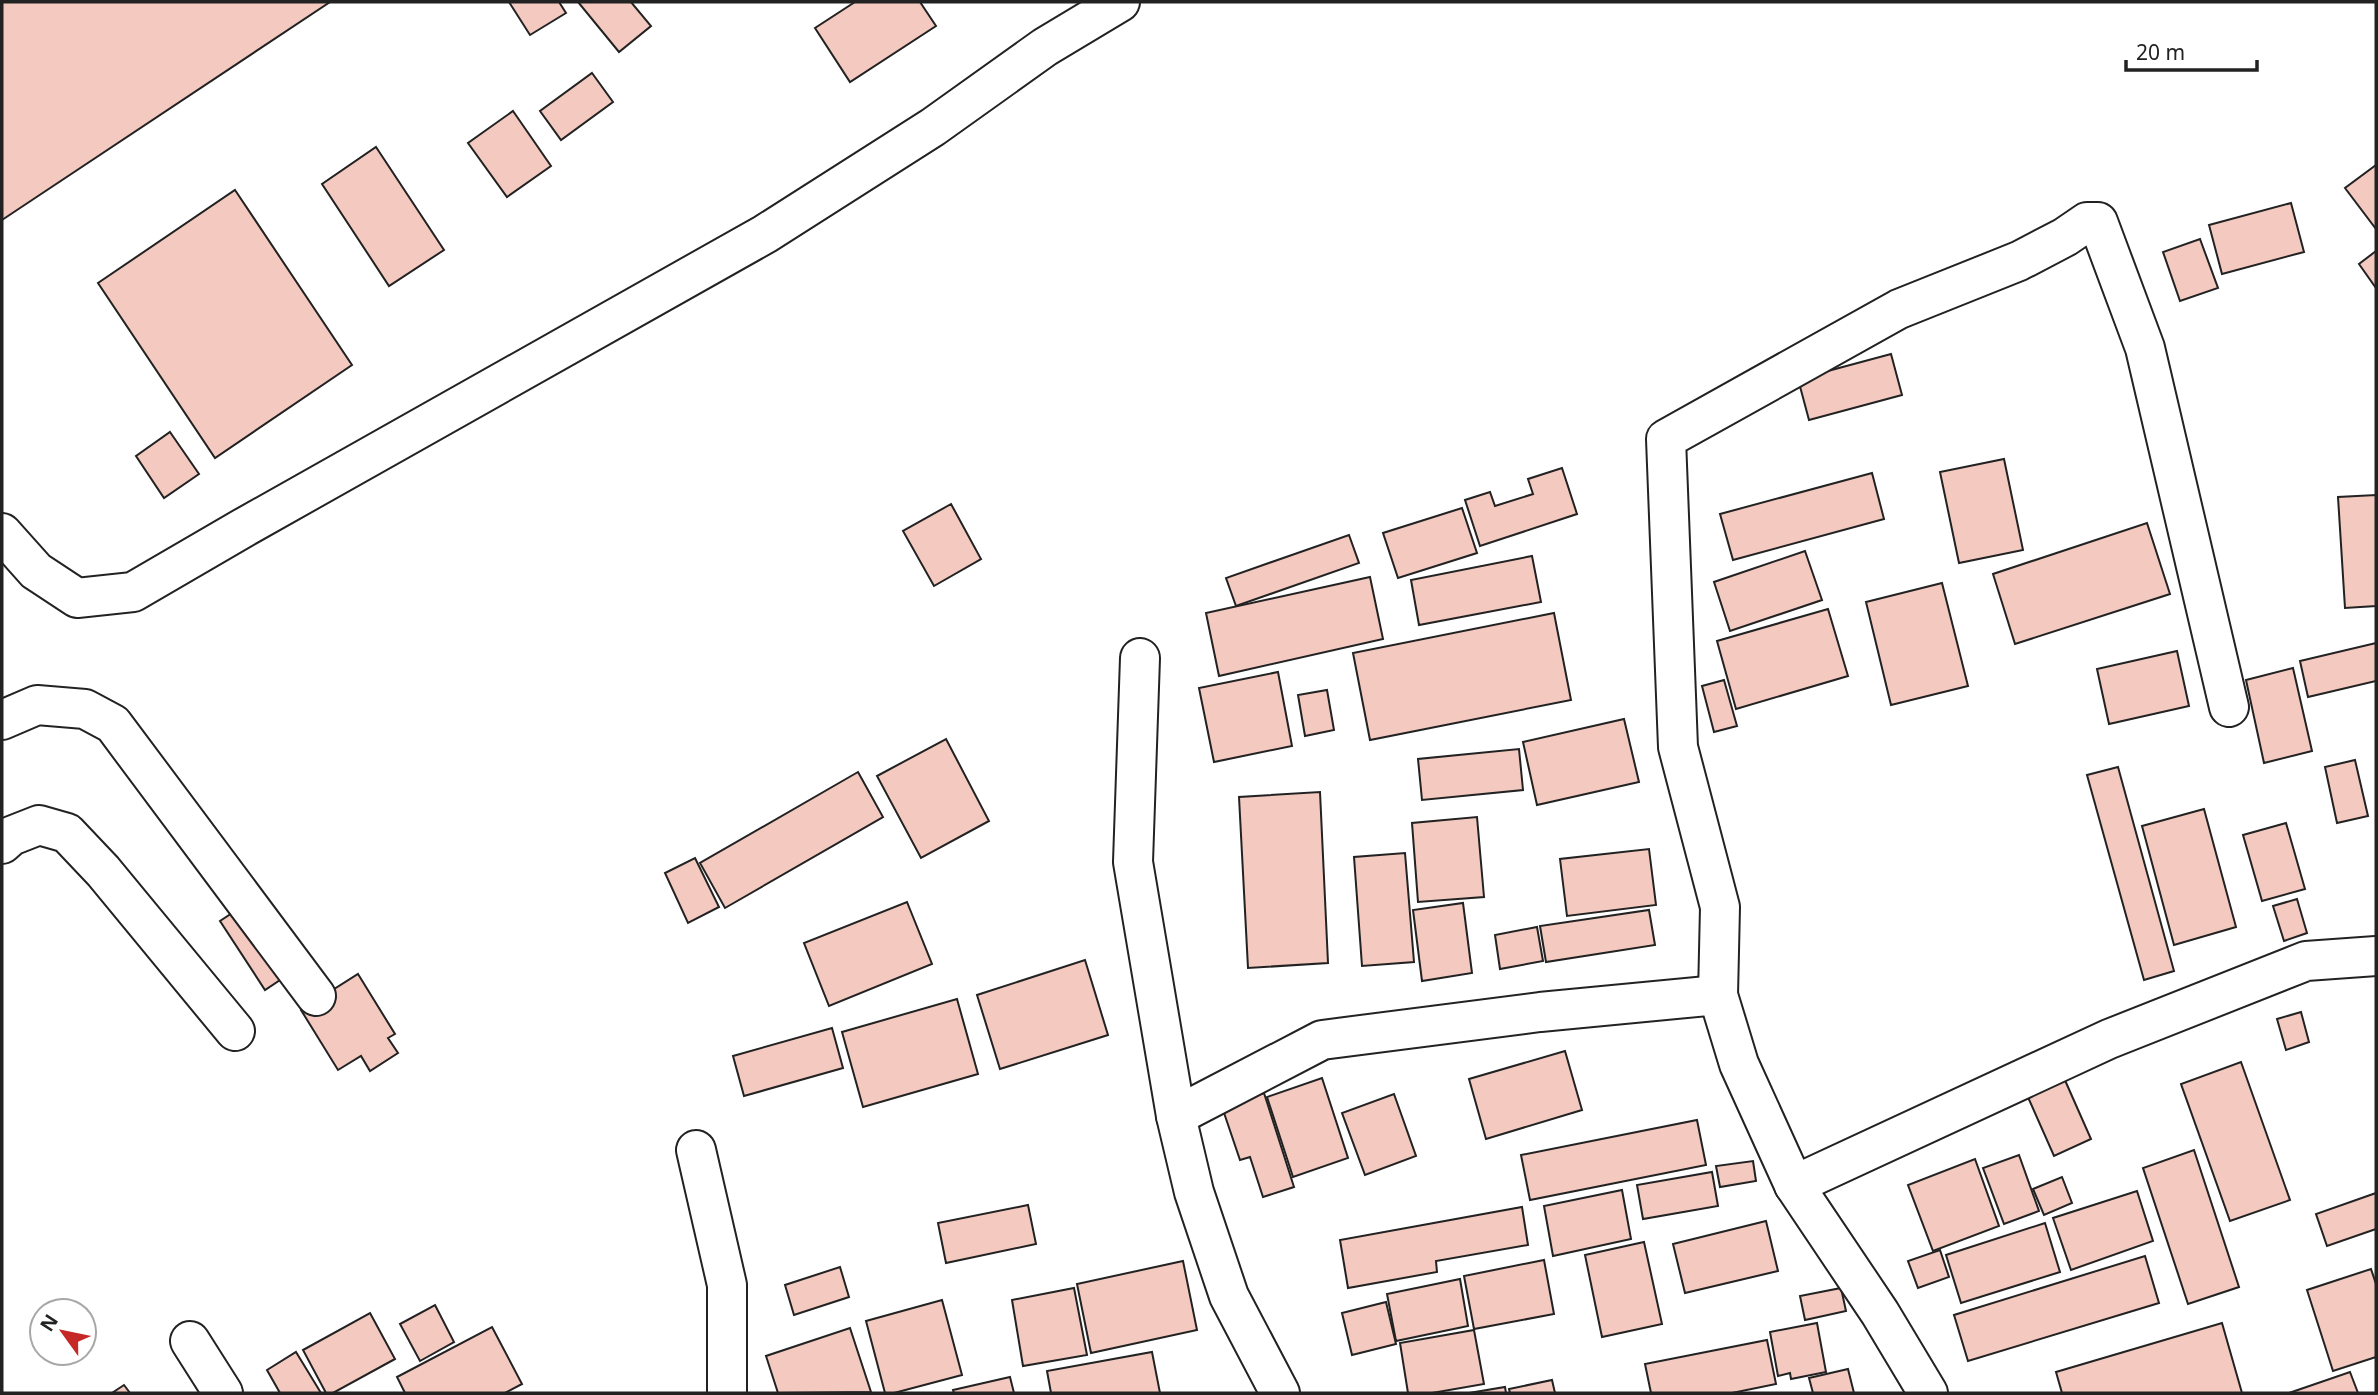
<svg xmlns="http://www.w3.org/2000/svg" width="2378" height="1395" viewBox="0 0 2378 1395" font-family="'Noto Sans',sans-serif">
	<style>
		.building { fill: #f3c9c0; stroke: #222; stroke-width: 2 }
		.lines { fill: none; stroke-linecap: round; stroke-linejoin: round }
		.minor-casing { stroke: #222; stroke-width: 42 }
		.minor { stroke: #fff; stroke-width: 38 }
	</style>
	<rect width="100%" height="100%" fill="#fff"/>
	<!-- building -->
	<g class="building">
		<path d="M 2,2 L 330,2 L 2,220 Z"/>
		<path d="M 509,2 L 559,2 L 566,13 L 530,35 Z"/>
		<path d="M 578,2 L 631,2 L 651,26 L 619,52 Z"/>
		<path d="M 855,2 L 920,2 L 936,26 L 850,82 L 815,28 Z"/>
		<path d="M 592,73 L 613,102 L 561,140 L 540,111 Z"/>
		<path d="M 513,111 L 551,166 L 507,197 L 468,143 Z"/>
		<path d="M 376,147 L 444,250 L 389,286 L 322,184 Z"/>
		<path d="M 2376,165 L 2376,229 L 2345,188 Z"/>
		<path d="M 235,190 L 352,365 L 215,458 L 98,283 Z"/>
		<path d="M 2291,203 L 2304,252 L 2222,274 L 2209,225 Z"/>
		<path d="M 2200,239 L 2218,288 L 2180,301 L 2163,252 Z"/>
		<path d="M 2376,251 L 2376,288 L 2359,264 Z"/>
		<path d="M 1891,354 L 1902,395 L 1809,420 L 1798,379 Z"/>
		<path d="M 170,432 L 199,474 L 164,498 L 136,456 Z"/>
		<path d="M 2004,459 L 2023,550 L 1959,563 L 1940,472 Z"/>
		<path d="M 1562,468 L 1577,514 L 1480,546 L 1465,500 L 1490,492 L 1495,506 L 1533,494 L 1528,479 Z"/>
		<path d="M 1872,473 L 1884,519 L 1733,560 L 1720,514 Z"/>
		<path d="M 2376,495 L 2376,606 L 2345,608 L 2338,497 Z"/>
		<path d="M 951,504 L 981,559 L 934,586 L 903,531 Z"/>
		<path d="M 1462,508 L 1477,553 L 1398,578 L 1383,533 Z"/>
		<path d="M 2147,523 L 2170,594 L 2015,644 L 1993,574 Z"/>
		<path d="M 1349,535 L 1359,563 L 1236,606 L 1226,578 Z"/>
		<path d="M 1805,551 L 1822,600 L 1730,631 L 1714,582 Z"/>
		<path d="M 1532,556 L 1541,602 L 1419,625 L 1411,580 Z"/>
		<path d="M 1370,577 L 1383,639 L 1219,676 L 1206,613 Z"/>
		<path d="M 1942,583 L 1968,686 L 1891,705 L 1866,602 Z"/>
		<path d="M 1828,609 L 1848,676 L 1736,709 L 1717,641 Z"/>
		<path d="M 1554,613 L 1571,700 L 1370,740 L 1353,653 Z"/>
		<path d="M 2376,643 L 2376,681 L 2308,697 L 2300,661 Z"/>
		<path d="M 2177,651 L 2189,706 L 2109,724 L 2097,669 Z"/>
		<path d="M 2293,668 L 2312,751 L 2264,763 L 2246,680 Z"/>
		<path d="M 1278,672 L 1292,746 L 1214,762 L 1199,688 Z"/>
		<path d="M 1724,680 L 1737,726 L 1714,732 L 1702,686 Z"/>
		<path d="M 1327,690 L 1334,730 L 1305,736 L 1298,695 Z"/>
		<path d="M 1624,719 L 1639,782 L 1537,805 L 1523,742 Z"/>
		<path d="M 946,739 L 989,821 L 921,858 L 877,776 Z"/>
		<path d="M 1519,749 L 1523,790 L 1422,800 L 1418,759 Z"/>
		<path d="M 2355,760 L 2368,816 L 2337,823 L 2325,767 Z"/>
		<path d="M 2118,767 L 2174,971 L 2144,980 L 2087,775 Z"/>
		<path d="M 858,772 L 883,817 L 725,908 L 700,863 Z"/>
		<path d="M 1320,792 L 1328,963 L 1248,968 L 1239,797 Z"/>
		<path d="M 2204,809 L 2236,927 L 2174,945 L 2142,826 Z"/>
		<path d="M 1477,817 L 1484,897 L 1418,902 L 1412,823 Z"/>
		<path d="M 2286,823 L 2305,889 L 2262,901 L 2243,835 Z"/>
		<path d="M 1649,849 L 1656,905 L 1567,916 L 1560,859 Z"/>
		<path d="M 1405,853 L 1414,962 L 1362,966 L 1354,857 Z"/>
		<path d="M 695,858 L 719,907 L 688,923 L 665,873 Z"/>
		<path d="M 2297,899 L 2307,933 L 2284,941 L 2273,906 Z"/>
		<path d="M 249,902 L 295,970 L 265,990 L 220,921 Z"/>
		<path d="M 907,902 L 932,964 L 829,1006 L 804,943 Z"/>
		<path d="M 1463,903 L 1472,973 L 1422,981 L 1413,910 Z"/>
		<path d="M 1649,910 L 1655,945 L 1546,962 L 1540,926 Z"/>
		<path d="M 1537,927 L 1543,961 L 1500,969 L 1495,935 Z"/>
		<path d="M 1085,960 L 1108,1035 L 1000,1069 L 977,995 Z"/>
		<path d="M 358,974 L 395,1034 L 388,1038 L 398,1053 L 370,1071 L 361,1056 L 338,1070 L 301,1010 Z"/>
		<path d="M 957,999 L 978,1074 L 863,1107 L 842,1032 Z"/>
		<path d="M 2301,1012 L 2309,1042 L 2286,1050 L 2277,1019 Z"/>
		<path d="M 832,1028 L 843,1068 L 744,1096 L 733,1056 Z"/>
		<path d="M 1565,1051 L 1582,1110 L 1486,1139 L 1469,1079 Z"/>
		<path d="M 2241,1062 L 2290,1200 L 2230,1221 L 2181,1084 Z"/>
		<path d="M 1322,1078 L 1348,1158 L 1293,1177 L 1267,1097 Z"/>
		<path d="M 2064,1078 L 2091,1139 L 2054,1156 L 2027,1095 Z"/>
		<path d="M 1264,1093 L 1294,1187 L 1263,1197 L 1250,1157 L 1240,1160 L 1222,1107 Z"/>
		<path d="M 1394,1094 L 1416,1156 L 1365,1175 L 1342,1113 Z"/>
		<path d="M 1697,1120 L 1706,1165 L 1530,1200 L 1521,1155 Z"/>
		<path d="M 2194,1150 L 2239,1287 L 2188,1304 L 2143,1168 Z"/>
		<path d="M 2019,1155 L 2039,1211 L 2004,1224 L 1983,1168 Z"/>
		<path d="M 1975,1159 L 1999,1226 L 1933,1251 L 1908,1185 Z"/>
		<path d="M 1753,1161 L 1756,1181 L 1720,1187 L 1716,1166 Z"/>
		<path d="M 1712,1172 L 1718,1206 L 1643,1219 L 1637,1185 Z"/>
		<path d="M 2062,1177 L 2072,1203 L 2044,1215 L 2033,1189 Z"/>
		<path d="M 1622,1190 L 1631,1239 L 1553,1256 L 1544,1206 Z"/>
		<path d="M 2137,1191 L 2153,1241 L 2071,1270 L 2053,1218 Z"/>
		<path d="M 2376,1193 L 2376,1229 L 2327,1246 L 2316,1214 Z"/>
		<path d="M 1028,1205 L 1036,1244 L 946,1263 L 938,1223 Z"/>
		<path d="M 1522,1207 L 1528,1245 L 1436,1261 L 1437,1272 L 1348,1288 L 1340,1240 Z"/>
		<path d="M 1766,1221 L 1778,1271 L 1685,1293 L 1673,1244 Z"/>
		<path d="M 2045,1223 L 2060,1272 L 1961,1303 L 1946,1255 Z"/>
		<path d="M 1644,1242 L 1662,1324 L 1602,1337 L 1585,1255 Z"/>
		<path d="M 1940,1250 L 1949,1277 L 1918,1288 L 1908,1261 Z"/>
		<path d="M 2145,1256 L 2159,1303 L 1968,1361 L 1954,1315 Z"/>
		<path d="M 1544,1260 L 1554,1314 L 1474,1329 L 1464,1276 Z"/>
		<path d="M 1183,1261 L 1197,1330 L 1091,1353 L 1077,1284 Z"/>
		<path d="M 840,1267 L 849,1297 L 794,1315 L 785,1285 Z"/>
		<path d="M 2371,1269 L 2376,1284 L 2376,1357 L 2333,1371 L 2307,1290 Z"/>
		<path d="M 1460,1279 L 1468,1326 L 1396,1341 L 1387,1294 Z"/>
		<path d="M 1074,1288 L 1087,1355 L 1023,1366 L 1012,1300 Z"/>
		<path d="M 1841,1288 L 1846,1311 L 1805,1320 L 1800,1296 Z"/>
		<path d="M 942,1300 L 962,1375 L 894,1393 L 885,1393 L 866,1321 Z"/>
		<path d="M 1386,1302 L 1396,1344 L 1352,1355 L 1342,1313 Z"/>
		<path d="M 435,1305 L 454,1342 L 420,1361 L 400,1324 Z"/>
		<path d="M 370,1313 L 395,1359 L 333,1393 L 326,1393 L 303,1350 Z"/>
		<path d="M 1817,1323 L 1826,1372 L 1791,1379 L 1790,1373 L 1778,1376 L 1770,1332 Z"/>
		<path d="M 2222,1323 L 2242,1393 L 2062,1393 L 2056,1372 Z"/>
		<path d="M 492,1327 L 522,1384 L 505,1393 L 405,1393 L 397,1377 Z"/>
		<path d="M 850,1328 L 871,1392 L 778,1393 L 766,1356 Z"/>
		<path d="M 1474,1330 L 1484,1384 L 1432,1393 L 1408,1393 L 1400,1343 Z"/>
		<path d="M 1767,1340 L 1776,1384 L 1732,1393 L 1651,1393 L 1645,1364 Z"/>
		<path d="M 296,1352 L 321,1393 L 280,1393 L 267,1370 Z"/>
		<path d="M 1152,1352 L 1160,1393 L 1051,1393 L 1047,1371 Z"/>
		<path d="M 1848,1369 L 1854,1393 L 1813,1393 L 1809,1378 Z"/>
		<path d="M 2350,1372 L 2358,1393 L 2289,1393 Z"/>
		<path d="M 1010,1377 L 1014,1393 L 954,1393 L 953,1390 Z"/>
		<path d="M 1552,1380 L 1555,1393 L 1510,1393 L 1509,1389 Z"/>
		<path d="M 124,1385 L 130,1393 L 112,1393 Z"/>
		<path d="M 1505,1387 L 1506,1393 L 1469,1393 Z"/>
	</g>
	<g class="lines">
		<defs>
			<g id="minor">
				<path d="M 2,533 L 36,571 L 77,598 L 133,592 L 243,528 L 765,234 L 933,127 L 1045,47 L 1120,2"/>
				<path d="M 1140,658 L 1133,862 L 1176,1116 L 1194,1192 L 1229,1296 L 1280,1393"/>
				<path d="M 2,720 L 37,705 L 85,709 L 113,724 L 316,996"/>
				<path d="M 2,844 L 11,836 L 39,825 L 67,833 L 103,871 L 235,1031"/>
				<path d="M 1176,1116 L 1322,1040 L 1540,1012 L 1718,995"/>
				<path d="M 696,1150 L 727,1285 L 727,1393"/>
				<path d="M 1794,1185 L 2109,1039 L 2306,961 L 2376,956"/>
				<path d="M 190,1341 L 223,1393"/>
				<path d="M 1928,1393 L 1880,1313 L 1794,1185 L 1739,1064 L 1718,995 L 1720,907 L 1678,747 L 1666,439 L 1899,309 L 2019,261 L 2065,237 L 2087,222 L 2098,222 L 2145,348 L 2229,707"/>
			</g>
		</defs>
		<!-- minor casing -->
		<use href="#minor" class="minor-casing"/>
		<!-- minor -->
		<use href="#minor" class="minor"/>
	</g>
	<!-- border -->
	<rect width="2378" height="1395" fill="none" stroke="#222222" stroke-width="7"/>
	<!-- north arrow -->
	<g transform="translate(63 1332) rotate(303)"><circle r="33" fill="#ffffff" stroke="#a7a7a7" stroke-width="2"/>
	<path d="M0-5L12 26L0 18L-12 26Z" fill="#c62828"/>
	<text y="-10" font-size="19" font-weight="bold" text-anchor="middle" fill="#222222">N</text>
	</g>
	<!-- scale -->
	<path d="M2126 60v10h131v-10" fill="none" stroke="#222222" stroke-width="3.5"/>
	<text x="2136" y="60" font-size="21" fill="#222222" stroke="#ffffff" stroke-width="5" paint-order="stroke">20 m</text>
</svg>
